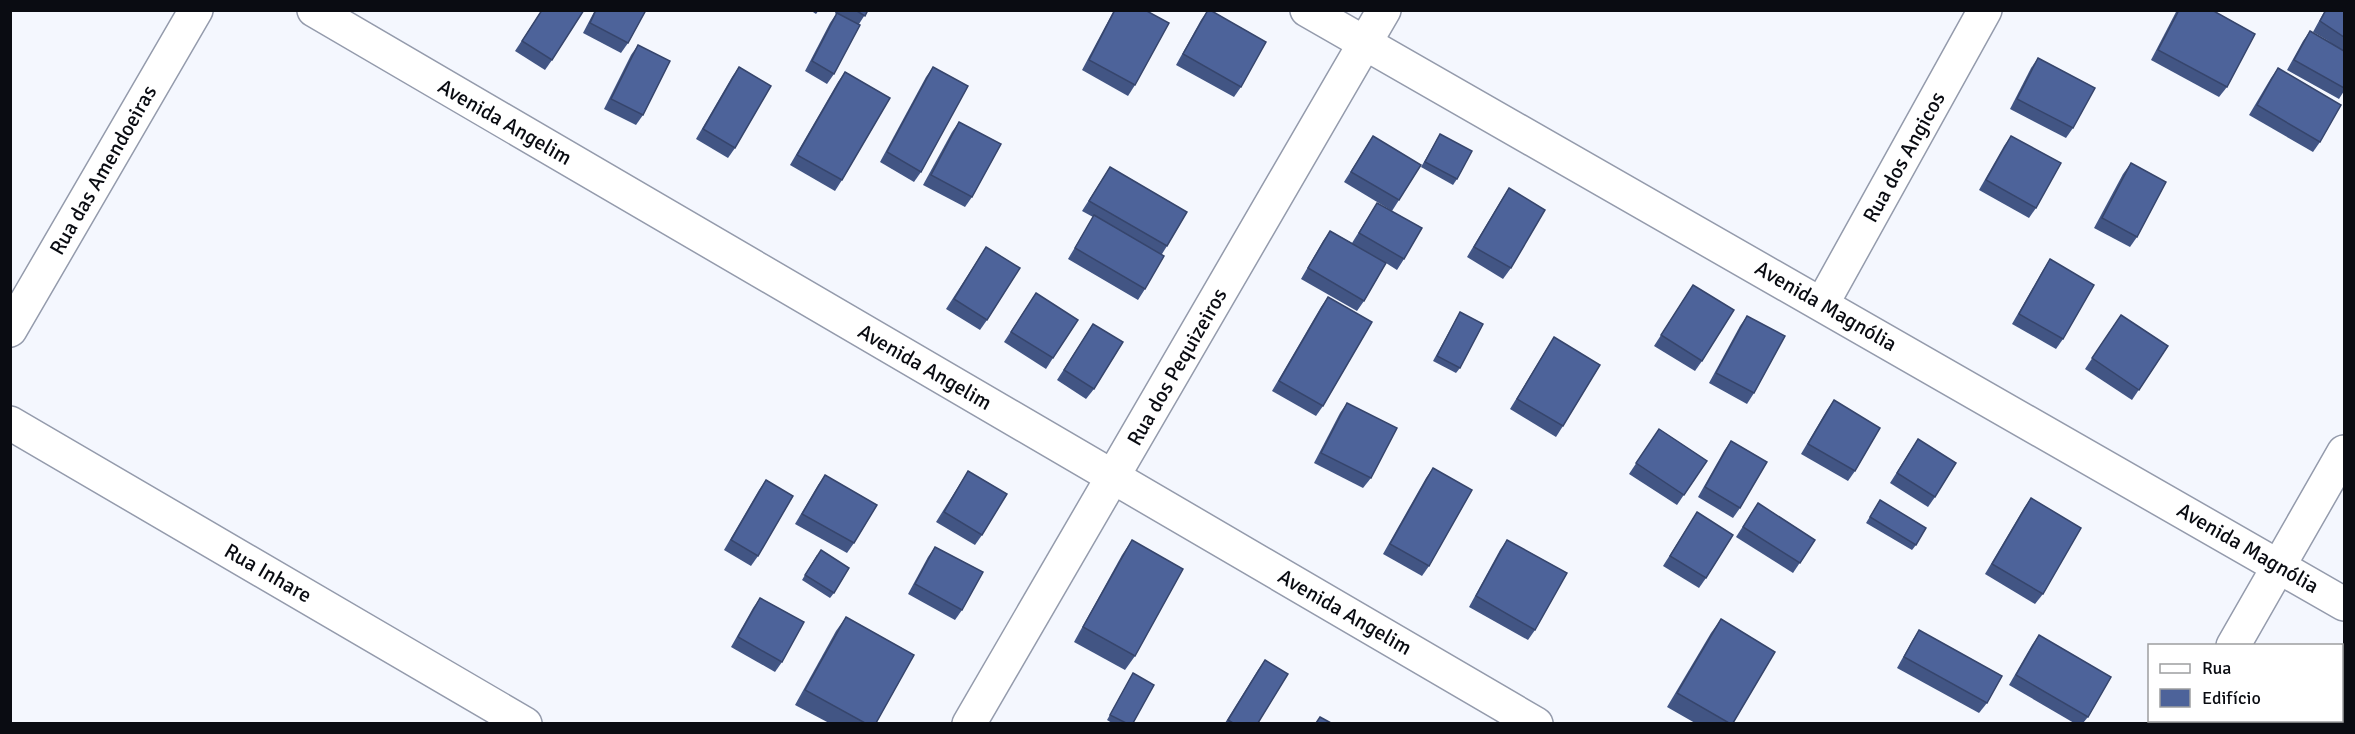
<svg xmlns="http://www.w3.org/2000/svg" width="2355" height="734" viewBox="0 0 2355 734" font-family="Signika,sans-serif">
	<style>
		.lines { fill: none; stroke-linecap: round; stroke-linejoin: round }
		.minor-casing { stroke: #949bac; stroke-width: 36 }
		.minor { stroke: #fff; stroke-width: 33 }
		.wall { fill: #425584 }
		.building { fill: #4d639a; stroke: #36456c; stroke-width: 1.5 }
		.labels { text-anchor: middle; stroke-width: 4.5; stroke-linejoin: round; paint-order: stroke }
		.street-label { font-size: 21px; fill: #0a0c12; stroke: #fff }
	</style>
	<rect width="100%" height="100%" fill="#f4f7fe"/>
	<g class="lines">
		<defs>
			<g id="minor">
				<path d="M 314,10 L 1536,724"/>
				<path d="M 1307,10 L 2344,604"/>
				<path d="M 1822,304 L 1985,10"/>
				<path d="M 10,330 L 196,10"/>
				<path d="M 10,423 L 525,724"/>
				<path d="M 2233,646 L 2344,452"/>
				<path d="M 969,724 L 1384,10"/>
				<path d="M 2188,724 L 2189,720"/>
			</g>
		</defs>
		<!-- minor casing -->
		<use href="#minor" class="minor-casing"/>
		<!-- minor -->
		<use href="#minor" class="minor"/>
	</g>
	<!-- wall -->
	<g class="wall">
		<path d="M 542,10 L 552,60 L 545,70 L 515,51 Z"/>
		<path d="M 595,10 L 646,10 L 628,43 L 621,53 L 583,33 Z"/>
		<path d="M 810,10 L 819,10 L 816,14 Z"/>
		<path d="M 836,10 L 868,10 L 859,24 L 834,74 L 827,84 L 805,71 L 830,23 L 836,14 L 835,13 Z"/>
		<path d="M 1114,10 L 1145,10 L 1135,85 L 1128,96 L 1082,70 Z"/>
		<path d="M 1208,10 L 1241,87 L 1234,97 L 1176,65 L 1201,20 Z"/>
		<path d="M 2177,10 L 2212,10 L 2227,87 L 2219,97 L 2151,60 Z"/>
		<path d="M 2325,10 L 2344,10 L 2344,91 L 2339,99 L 2287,70 L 2303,41 L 2310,31 L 2332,43 L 2313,32 Z"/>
		<path d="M 638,45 L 643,115 L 636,125 L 604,109 L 631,55 Z"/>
		<path d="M 2038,58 L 2073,128 L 2066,138 L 2010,109 L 2031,68 Z"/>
		<path d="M 739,67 L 735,148 L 728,158 L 696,139 L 732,77 Z"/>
		<path d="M 933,67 L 921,172 L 914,182 L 880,162 L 926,77 Z"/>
		<path d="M 2278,68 L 2320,142 L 2313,152 L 2249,115 L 2271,78 Z"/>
		<path d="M 845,72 L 842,180 L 835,191 L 790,165 L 838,82 Z"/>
		<path d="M 959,122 L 972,197 L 965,207 L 923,185 L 952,132 Z"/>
		<path d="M 1440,134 L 1457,179 L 1453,185 L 1421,167 Z"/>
		<path d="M 1373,136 L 1399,200 L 1392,211 L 1344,182 Z"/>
		<path d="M 2011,136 L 2036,208 L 2029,218 L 1979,190 L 2004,146 Z"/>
		<path d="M 2131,163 L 2137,237 L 2130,247 L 2094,228 L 2123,174 Z"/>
		<path d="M 1110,167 L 1167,246 L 1162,254 L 1145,289 L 1138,300 L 1068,259 L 1093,217 L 1082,211 Z"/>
		<path d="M 1509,188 L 1511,268 L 1503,279 L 1467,257 L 1502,199 Z"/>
		<path d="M 1377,203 L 1404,259 L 1397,270 L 1386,263 L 1364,301 L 1357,311 L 1301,279 L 1323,241 L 1330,231 L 1352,243 Z"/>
		<path d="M 986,247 L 987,320 L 980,330 L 946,309 Z"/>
		<path d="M 2050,259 L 2063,339 L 2056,349 L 2012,324 L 2043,270 Z"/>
		<path d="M 1693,285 L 1702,361 L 1695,371 L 1654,346 Z"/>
		<path d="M 1036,293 L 1053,358 L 1046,369 L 1004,342 Z"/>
		<path d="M 1328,297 L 1323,406 L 1316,416 L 1272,391 L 1321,307 Z"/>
		<path d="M 1460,312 L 1460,368 L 1456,373 L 1433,361 Z"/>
		<path d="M 2121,315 L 2168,346 L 2132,400 L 2085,369 Z"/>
		<path d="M 1747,316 L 1754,393 L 1747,404 L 1709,383 L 1740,326 Z"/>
		<path d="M 1093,324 L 1094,389 L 1086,399 L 1057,380 Z"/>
		<path d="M 1554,337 L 1563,426 L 1556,437 L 1510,409 Z"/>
		<path d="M 1834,400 L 1855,471 L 1848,481 L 1801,454 L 1827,410 Z"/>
		<path d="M 1347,403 L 1371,478 L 1363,488 L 1314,463 L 1340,413 Z"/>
		<path d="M 1659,429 L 1707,461 L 1677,505 L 1629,474 Z"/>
		<path d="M 1918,439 L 1935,497 L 1928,507 L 1890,483 Z"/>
		<path d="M 1731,441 L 1740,508 L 1733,518 L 1698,497 L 1724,451 Z"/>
		<path d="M 1433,468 L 1429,566 L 1422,576 L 1383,554 L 1426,478 Z"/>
		<path d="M 968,471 L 982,535 L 975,545 L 936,522 Z"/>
		<path d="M 825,475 L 854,543 L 847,553 L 795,524 L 818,485 Z"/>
		<path d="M 766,480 L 758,556 L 751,566 L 724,550 L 759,490 Z"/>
		<path d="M 2031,498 L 2043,594 L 2035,604 L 1985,574 L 2024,508 Z"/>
		<path d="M 1880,500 L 1916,545 L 1912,550 L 1866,523 Z"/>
		<path d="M 1758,503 L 1815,540 L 1793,573 L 1736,537 Z"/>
		<path d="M 1697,512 L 1706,578 L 1699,588 L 1663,566 Z"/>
		<path d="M 1132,540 L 1135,656 L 1125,670 L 1074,642 L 1122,555 Z"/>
		<path d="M 1507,540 L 1535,630 L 1528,640 L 1469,607 L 1500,550 Z"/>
		<path d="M 935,547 L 962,610 L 955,620 L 908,594 L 928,557 Z"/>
		<path d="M 817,555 L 834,593 L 830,598 L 802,580 Z"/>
		<path d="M 760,598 L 782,662 L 775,672 L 731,647 L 753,608 Z"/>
		<path d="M 846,617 L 876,723 L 829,723 L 795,705 L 836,631 Z"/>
		<path d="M 1721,619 L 1733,723 L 1695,723 L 1667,707 L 1711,633 Z"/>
		<path d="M 1919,630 L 1987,703 L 1979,713 L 1897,668 L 1912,641 Z"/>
		<path d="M 2039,635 L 2088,717 L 2083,723 L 2074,723 L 2009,685 L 2032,645 Z"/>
		<path d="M 1265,660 L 1258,723 L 1225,723 L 1258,670 Z"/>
		<path d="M 1133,673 L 1133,723 L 1112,723 L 1107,720 Z"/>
	</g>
	<!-- building -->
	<g class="building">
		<path d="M 542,10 L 584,10 L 552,60 L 522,41 Z"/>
		<path d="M 596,10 L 646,10 L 628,43 L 590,23 Z"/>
		<path d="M 855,10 L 868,10 L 865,16 Z"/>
		<path d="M 1115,10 L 1145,10 L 1169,23 L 1135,85 L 1089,60 Z"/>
		<path d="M 1208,10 L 1210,10 L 1266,42 L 1241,87 L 1183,54 Z"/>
		<path d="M 2179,10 L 2212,10 L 2255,34 L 2227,87 L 2158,50 Z"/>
		<path d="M 2326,10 L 2344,10 L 2344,37 L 2320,21 Z"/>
		<path d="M 837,13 L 860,25 L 834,74 L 812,61 Z"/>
		<path d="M 2310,31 L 2344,51 L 2344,88 L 2294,60 Z"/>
		<path d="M 638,45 L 670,61 L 643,115 L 611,99 Z"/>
		<path d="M 2038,58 L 2095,88 L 2073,128 L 2017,99 Z"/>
		<path d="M 739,67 L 771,86 L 735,148 L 703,129 Z"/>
		<path d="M 933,67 L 968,86 L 921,172 L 887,152 Z"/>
		<path d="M 2278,68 L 2341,105 L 2320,142 L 2257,105 Z"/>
		<path d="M 845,72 L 890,98 L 842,180 L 797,155 Z"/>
		<path d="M 959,122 L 1001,144 L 972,197 L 931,175 Z"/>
		<path d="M 1440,134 L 1472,151 L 1457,179 L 1425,162 Z"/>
		<path d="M 1373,136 L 1421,165 L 1399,200 L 1351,172 Z"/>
		<path d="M 2011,136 L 2061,163 L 2036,208 L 1986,180 Z"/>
		<path d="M 2131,163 L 2166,182 L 2137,237 L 2102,218 Z"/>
		<path d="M 1110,167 L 1187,212 L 1167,246 L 1089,201 Z"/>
		<path d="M 1509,188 L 1545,210 L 1511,268 L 1474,247 Z"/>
		<path d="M 1377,203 L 1422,228 L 1404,259 L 1359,233 Z"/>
		<path d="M 1094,215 L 1164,256 L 1145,289 L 1075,248 Z"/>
		<path d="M 1330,231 L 1386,263 L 1364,301 L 1308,268 Z"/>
		<path d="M 986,247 L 1020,268 L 987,320 L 954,299 Z"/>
		<path d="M 2050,259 L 2094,285 L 2063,339 L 2019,314 Z"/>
		<path d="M 1693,285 L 1734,310 L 1702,361 L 1661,335 Z"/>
		<path d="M 1036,293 L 1078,320 L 1053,358 L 1011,332 Z"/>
		<path d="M 1328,297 L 1372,322 L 1323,406 L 1279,381 Z"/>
		<path d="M 1460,312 L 1483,324 L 1460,368 L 1437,356 Z"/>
		<path d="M 2121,315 L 2168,346 L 2139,390 L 2092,358 Z"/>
		<path d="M 1747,316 L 1785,336 L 1754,393 L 1716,373 Z"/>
		<path d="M 1093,324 L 1123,342 L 1094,389 L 1064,370 Z"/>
		<path d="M 1554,337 L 1600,365 L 1563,426 L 1517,399 Z"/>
		<path d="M 1834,400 L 1880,428 L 1855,471 L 1808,444 Z"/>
		<path d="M 1347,403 L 1397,428 L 1371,478 L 1321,453 Z"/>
		<path d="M 1659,429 L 1707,461 L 1684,495 L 1636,463 Z"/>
		<path d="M 1918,439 L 1956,463 L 1935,497 L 1897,473 Z"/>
		<path d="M 1731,441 L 1767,462 L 1740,508 L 1705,487 Z"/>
		<path d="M 1433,468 L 1472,490 L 1429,566 L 1390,544 Z"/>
		<path d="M 968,471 L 1007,494 L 982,535 L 944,512 Z"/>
		<path d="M 825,475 L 877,505 L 854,543 L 802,514 Z"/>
		<path d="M 766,480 L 793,496 L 758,556 L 731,540 Z"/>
		<path d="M 2031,498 L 2081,528 L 2043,594 L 1992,564 Z"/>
		<path d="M 1880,500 L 1926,528 L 1916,545 L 1870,517 Z"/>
		<path d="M 1758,503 L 1815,540 L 1800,563 L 1743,527 Z"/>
		<path d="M 1697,512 L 1733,535 L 1706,578 L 1670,556 Z"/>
		<path d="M 1132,540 L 1183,569 L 1135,656 L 1083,627 Z"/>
		<path d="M 1507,540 L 1567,573 L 1535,630 L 1476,596 Z"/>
		<path d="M 935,547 L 983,572 L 962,610 L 915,584 Z"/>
		<path d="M 821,550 L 849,568 L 834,593 L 805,575 Z"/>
		<path d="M 760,598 L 804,622 L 782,662 L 738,637 Z"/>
		<path d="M 846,617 L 914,655 L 876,723 L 865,723 L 805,690 Z"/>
		<path d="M 1721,619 L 1775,652 L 1733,723 L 1729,723 L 1677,693 Z"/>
		<path d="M 1919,630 L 2002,676 L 1987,703 L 1904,657 Z"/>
		<path d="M 2039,635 L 2111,677 L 2088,717 L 2016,675 Z"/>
		<path d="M 1265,660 L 1288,674 L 1258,723 L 1233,723 L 1228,720 Z"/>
		<path d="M 1133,673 L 1154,685 L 1133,723 L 1126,723 L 1110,715 Z"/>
		<path d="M 1320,717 L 1331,723 L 1316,723 Z"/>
	</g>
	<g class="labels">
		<!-- street labels -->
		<g class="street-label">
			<text transform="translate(505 122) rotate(30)" y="7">Avenida Angelim</text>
			<text transform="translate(1904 157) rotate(-61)" y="7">Rua dos Angicos</text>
			<text transform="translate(103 170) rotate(-60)" y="7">Rua das Amendoeiras</text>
			<text transform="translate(1826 306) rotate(30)" y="7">Avenida Magnólia</text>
			<text transform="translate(925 367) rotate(30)" y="7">Avenida Angelim</text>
			<text transform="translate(1177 367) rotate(-60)" y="7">Rua dos Pequizeiros</text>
			<text transform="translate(2248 548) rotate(30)" y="7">Avenida Magnólia</text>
			<text transform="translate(268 573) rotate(30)" y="7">Rua Inhare</text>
			<text transform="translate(1345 612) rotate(30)" y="7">Avenida Angelim</text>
		</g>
	</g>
	<!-- border -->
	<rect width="2355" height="734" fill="none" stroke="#0a0c12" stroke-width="24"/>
	<!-- legend -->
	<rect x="2148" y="644" width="195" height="78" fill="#ffffff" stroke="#9d9ea0" stroke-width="1.5"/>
	<rect x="2160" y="664" width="30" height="9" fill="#ffffff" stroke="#9d9ea0" stroke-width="1.5"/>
	<text x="2202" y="674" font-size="18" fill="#0a0c12">Rua</text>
	<rect x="2160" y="689" width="30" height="18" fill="#4d639a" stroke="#9d9ea0" stroke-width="1.5"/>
	<text x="2202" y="704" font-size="18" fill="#0a0c12">Edifício</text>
</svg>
